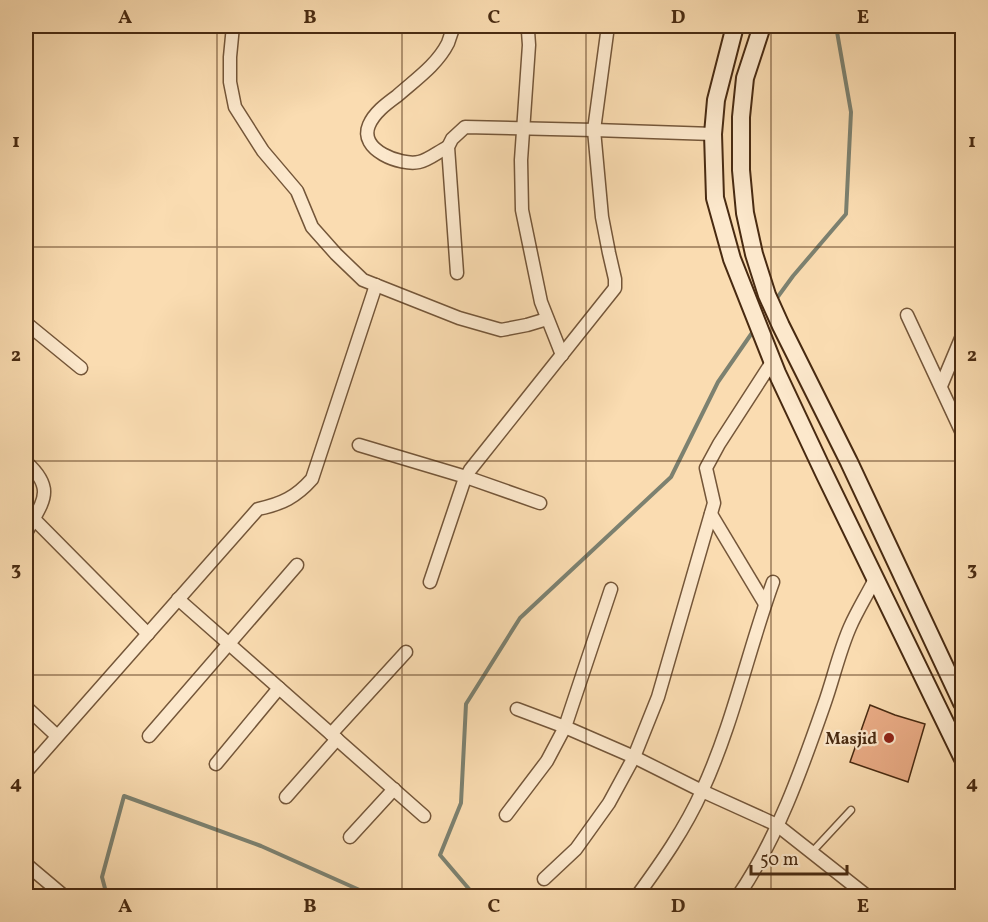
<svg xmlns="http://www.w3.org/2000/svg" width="988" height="922" viewBox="0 0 988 922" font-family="Vollkorn,serif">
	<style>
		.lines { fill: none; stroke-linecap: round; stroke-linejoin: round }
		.stream { stroke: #7c8170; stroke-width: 4 }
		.building { fill: #eaac86; stroke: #482a11; stroke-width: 1.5 }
		.lane-casing { stroke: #745639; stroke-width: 9 }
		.street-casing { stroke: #745639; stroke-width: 15 }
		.secondary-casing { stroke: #482a11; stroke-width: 20 }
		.lane { stroke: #fce8cc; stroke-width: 6 }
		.street { stroke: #fce8cc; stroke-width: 12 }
		.secondary { stroke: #fce8cc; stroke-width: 16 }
		.grid { fill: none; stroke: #482a11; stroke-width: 1.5; stroke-opacity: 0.55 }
		.poi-dot { fill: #8f2418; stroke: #fce8cc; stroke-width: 2 }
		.labels { text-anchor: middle; stroke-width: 4.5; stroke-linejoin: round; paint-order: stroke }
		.poi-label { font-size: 16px; font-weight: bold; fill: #482a11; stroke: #fce8cc; text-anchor: end }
		.neatline { fill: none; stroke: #482a11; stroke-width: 2 }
		.grid-label { font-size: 20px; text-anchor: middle; font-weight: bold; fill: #482a11 }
	</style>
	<rect width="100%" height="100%" fill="#fadcb1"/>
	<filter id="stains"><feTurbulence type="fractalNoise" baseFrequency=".00333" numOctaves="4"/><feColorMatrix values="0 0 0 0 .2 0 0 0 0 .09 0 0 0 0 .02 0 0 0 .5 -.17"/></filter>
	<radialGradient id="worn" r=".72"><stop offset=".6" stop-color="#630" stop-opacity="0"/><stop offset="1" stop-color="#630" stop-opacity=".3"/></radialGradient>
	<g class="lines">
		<!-- stream -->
		<g class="stream">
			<path d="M 774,302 L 793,276 L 846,214 L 851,112 L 836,26"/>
			<path d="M 107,896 L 102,877 L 124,796 L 261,846 L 373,896"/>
			<path d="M 475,896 L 440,855 L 461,803 L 466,704 L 520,618 L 671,477 L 718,382 L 754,330"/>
		</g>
	</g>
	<!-- building -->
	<path class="building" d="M 870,705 L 895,715 L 925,724 L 908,782 L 850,762 Z"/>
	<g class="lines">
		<defs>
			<path id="lane" d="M 812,852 L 851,810"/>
			<g id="street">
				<path d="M 233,26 L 230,57 L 230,82 L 235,107 L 263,151 L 297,191 L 312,227 L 336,254 L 363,280 L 459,318 L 501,330 L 527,325 L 547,319"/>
				<path d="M 528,31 L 529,45 L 521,160 L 522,210 L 541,302 L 562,355"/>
				<path d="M 448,147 C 439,151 429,160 419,162 C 401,166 358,150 369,125 C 374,113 386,104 397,96 C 415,80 437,65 448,43 C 450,37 452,31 454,26"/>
				<path d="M 457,273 L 448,147 L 452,139 L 465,127 L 594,130 L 713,134"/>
				<path d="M 907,315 L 962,433"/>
				<path d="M 26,323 L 81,368"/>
				<path d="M 941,386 L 962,336"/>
				<path d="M 359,445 L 466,477 L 540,503"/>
				<path d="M 26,462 C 57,490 42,502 26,533"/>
				<path d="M 711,514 L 765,604"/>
				<path d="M 33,518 L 148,634"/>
				<path d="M 430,582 L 464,481 L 470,470 L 615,288 L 615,279 L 609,253 L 602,217 L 594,130 L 608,26"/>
				<path d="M 178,599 L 424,816"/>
				<path d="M 26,707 L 57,736"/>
				<path d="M 517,709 L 565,727 L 634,757 L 702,791 L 777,825 L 867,896"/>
				<path d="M 331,734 L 406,652"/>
				<path d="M 149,736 L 297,565"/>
				<path d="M 216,764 L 279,688"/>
				<path d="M 26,772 L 258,509 C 282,504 296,497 312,479 L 376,285"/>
				<path d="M 286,797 L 337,739"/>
				<path d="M 506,815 L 547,761 L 565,727 L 611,589"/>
				<path d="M 350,837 L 394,789"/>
				<path d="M 26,864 L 64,896"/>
				<path d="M 544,879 L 576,849 L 609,803 L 634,757 L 658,697 L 714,503 L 706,468 L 719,444 L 772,362"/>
				<path d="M 637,896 C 661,863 685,829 702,791 C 733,724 748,651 773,582"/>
				<path d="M 738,896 C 777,839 801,771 824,705 C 833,680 839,652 850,627 C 857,611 867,595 875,579"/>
			</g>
			<g id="secondary">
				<path d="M 735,26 L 716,100 L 713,134 L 715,198 L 732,259 L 777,373 L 824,473 L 962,757"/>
				<path d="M 762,26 L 745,78 L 741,117 L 741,170 L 745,213 L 754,254 L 767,295 L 781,326 L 849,462 L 962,703"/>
			</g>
		</defs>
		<!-- lane casing -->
		<use href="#lane" class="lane-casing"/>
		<!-- street casing -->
		<use href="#street" class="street-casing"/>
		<!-- secondary casing -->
		<use href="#secondary" class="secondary-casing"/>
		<!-- lane -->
		<use href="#lane" class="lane"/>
		<!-- street -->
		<use href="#street" class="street"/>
		<!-- secondary -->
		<use href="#secondary" class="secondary"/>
	</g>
	<!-- grid -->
	<path class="grid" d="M 217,26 L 217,896M 402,26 L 402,896M 586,26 L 586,896M 771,26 L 771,896M 26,247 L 962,247M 26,461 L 962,461M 26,675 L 962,675"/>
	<!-- markers -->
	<circle class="poi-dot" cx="889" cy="738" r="6"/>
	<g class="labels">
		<!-- poi labels -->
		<g class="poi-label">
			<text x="877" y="744">Masjid</text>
		</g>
	</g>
	<!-- margin -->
	<rect width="988" height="922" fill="none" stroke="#fadcb1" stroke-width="66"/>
	<!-- scale -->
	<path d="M751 865v9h96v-9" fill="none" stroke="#482a11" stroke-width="3"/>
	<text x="760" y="865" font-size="18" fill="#482a11" stroke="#fce8cc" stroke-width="4.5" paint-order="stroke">50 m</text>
	<rect x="33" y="33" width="922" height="856" class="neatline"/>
	<g class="grid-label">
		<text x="125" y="23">A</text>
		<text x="310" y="23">B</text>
		<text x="494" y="23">C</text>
		<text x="678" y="23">D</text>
		<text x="863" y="23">E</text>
		<text x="16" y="147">1</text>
		<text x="972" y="147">1</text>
		<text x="16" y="361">2</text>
		<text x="972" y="361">2</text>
		<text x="16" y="575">3</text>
		<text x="972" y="575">3</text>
		<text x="16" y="789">4</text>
		<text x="972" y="789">4</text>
		<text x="125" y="912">A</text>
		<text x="310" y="912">B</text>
		<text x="494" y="912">C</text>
		<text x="678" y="912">D</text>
		<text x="863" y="912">E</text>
	</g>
	<rect width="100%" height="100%" filter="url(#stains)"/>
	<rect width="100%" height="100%" fill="url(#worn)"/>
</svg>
